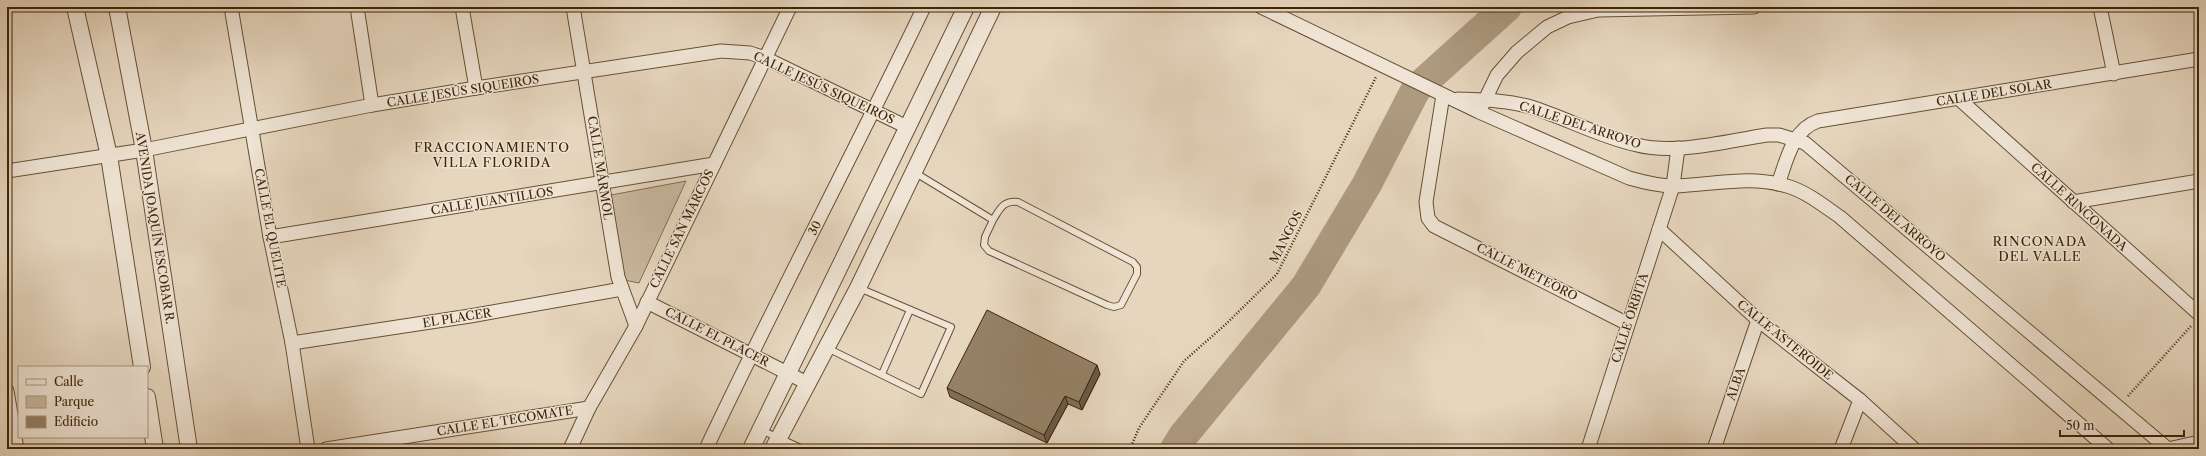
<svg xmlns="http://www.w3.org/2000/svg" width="2206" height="456" viewBox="0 0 2206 456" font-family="'Libre Caslon Text',serif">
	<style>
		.green { fill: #c9b89f; stroke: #836e52 }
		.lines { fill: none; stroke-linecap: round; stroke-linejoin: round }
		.river { stroke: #ad9a7f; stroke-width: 30 }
		.service-casing { stroke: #675134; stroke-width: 8 }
		.minor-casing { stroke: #675134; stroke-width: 15 }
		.tertiary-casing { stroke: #675134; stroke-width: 18 }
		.path { stroke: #3d2506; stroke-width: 2.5; stroke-dasharray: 1 2; stroke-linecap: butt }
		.service { stroke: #efe4d5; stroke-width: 6 }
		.minor { stroke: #efe4d5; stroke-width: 13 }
		.tertiary { stroke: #efe4d5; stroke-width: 16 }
		.wall { fill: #806f58; stroke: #3d2506 }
		.shaded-wall { fill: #685a47; stroke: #3d2506 }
		.building { fill: #958166; stroke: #3d2506 }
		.labels { text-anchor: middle; stroke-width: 3; stroke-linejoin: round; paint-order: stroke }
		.street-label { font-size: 12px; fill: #3d2506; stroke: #efe4d5 }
		.neighbourhood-label { font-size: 13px; letter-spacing: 1px; fill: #3d2506; stroke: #efe4d5 }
	</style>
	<rect width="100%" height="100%" fill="#e6d6be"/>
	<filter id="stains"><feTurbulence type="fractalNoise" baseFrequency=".005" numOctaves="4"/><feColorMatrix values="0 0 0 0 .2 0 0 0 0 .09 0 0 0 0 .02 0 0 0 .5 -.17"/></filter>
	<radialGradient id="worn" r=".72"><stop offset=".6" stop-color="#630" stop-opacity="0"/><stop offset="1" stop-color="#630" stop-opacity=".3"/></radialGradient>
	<!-- green -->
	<path class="green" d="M 686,181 L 639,283 L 624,280 L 611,195 Z"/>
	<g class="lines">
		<!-- river -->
		<path class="river" d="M 1175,449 L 1183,436 L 1306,286 L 1367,184 L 1416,89 L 1507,7"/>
		<defs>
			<g id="service">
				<path d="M 914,172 L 993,220 C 1000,209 1003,200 1018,202 L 1133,262 L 1137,267 L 1137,274 L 1121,305 L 1114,307 L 1107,305 L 989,251 L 984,245 L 985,237 L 993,220"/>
				<path d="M 827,348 L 921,394 L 951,327 L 859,288"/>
				<path d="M 882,374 L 910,310"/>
				<path d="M 761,430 L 803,449"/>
			</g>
			<g id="minor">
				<path d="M 231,7 L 270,237 L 292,343 L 308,449"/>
				<path d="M 357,7 L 372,105"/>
				<path d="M 462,7 L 476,88"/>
				<path d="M 573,7 L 618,277 L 636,326"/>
				<path d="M 1261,7 L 1479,112 L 1629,178 C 1643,182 1658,186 1674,186 C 1713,185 1751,174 1790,187 C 1808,193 1824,206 1840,217 L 2108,449"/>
				<path d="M 2100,7 L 2114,74"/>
				<path d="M 1443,95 L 1426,202 L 1428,218 L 1434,226 L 1628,324"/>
				<path d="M 1458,99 C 1482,100 1507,100 1531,107 C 1566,118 1600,137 1637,145 C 1676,155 1727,141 1767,135 L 1779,135 L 1805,143 L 2168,449"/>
				<path d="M 1959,99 L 2199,314"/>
				<path d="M 1481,108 L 1497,75 L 1517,52 L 1547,27 L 1568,17 L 1598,10 L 1754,7"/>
				<path d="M 7,171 L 144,150 L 372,105 L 476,88 L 721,51 L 750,53 L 765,58 L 907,127"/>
				<path d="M 1778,184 C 1787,160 1792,130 1818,121 L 2199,59"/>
				<path d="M 2073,202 L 2199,181"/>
				<path d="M 1659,229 L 1758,320 L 1860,400 L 1914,449"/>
				<path d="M 270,237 L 714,164"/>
				<path d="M 647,302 L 809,384"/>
				<path d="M 292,343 L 470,316 L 622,289"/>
				<path d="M 7,391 L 17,449"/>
				<path d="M 326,449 L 589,408"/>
				<path d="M 570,449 L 589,408 L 636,326 L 790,7"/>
				<path d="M 706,449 C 776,300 853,155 924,7"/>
				<path d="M 1588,449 L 1673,186 L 1678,148"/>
				<path d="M 1714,449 L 1758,320"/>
				<path d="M 1841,449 L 1860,400"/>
				<path d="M 2168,449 L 2199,442"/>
			</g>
			<g id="tertiary">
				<path d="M 75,7 L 109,156 L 142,367"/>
				<path d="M 117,7 L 144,150 L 189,449"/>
				<path d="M 147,397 L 155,449"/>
				<path d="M 751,449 L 966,7"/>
				<path d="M 773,449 L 858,288 L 993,7"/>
			</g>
		</defs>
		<!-- service casing -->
		<use href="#service" class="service-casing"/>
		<!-- minor casing -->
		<use href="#minor" class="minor-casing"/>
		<!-- tertiary casing -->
		<use href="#tertiary" class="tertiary-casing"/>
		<!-- path -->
		<g class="path">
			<path d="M 2128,396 L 2191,326"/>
			<path d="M 1130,449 L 1139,428 L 1184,361 L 1226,324 L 1277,274 L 1376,77"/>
		</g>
		<!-- service -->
		<use href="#service" class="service"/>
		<!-- minor -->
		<use href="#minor" class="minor"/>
		<!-- tertiary -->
		<use href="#tertiary" class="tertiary"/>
	</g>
	<!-- wall -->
	<path class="wall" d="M 1100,374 L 1082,410 L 1068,404 L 1047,443 L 950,397 L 947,388 Z"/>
	<!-- shaded-wall -->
	<g class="shaded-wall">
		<path d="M 1097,365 L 1100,374 L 1082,410 L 1079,402 Z"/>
		<path d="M 1065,396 L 1068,404 L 1047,443 L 1044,435 Z"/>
	</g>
	<!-- building -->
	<path class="building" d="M 987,310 L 1097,365 L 1079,402 L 1065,396 L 1044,435 L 947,388 Z"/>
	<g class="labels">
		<!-- street labels -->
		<g class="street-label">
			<text transform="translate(824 88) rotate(25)" y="4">CALLE JESÚS SIQUEIROS</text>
			<text transform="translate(463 91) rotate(-9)" y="4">CALLE JESÚS SIQUEIROS</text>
			<text transform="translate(1994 93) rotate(-9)" y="4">CALLE DEL SOLAR</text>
			<text transform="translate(1580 125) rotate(18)" y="4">CALLE DEL ARROYO</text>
			<text transform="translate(600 168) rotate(81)" y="4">CALLE MÁRMOL</text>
			<text transform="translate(492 201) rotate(-9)" y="4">CALLE JUANTILLOS</text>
			<text transform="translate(2079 207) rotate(42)" y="4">CALLE RINCONADA</text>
			<text transform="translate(1895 218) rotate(40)" y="4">CALLE DEL ARROYO</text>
			<text transform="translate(155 228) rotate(81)" y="4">AVENIDA JOAQUÍN ESCOBAR R.</text>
			<text transform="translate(270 228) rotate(79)" y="4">CALLE EL QUELITE</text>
			<text transform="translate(815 228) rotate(-63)" y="4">30</text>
			<text transform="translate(682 229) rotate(-64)" y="4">CALLE SAN MARCOS</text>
			<text transform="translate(1286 237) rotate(-63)" y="4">MANGOS</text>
			<text transform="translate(1527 272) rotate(27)" y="4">CALLE METEORO</text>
			<text transform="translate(457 318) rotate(-9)" y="4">EL PLACER</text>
			<text transform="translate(1630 318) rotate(-72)" y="4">CALLE ÓRBITA</text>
			<text transform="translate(717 337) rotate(27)" y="4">CALLE EL PLACER</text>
			<text transform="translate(1785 340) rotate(39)" y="4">CALLE ASTEROIDE</text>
			<text transform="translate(1736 384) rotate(-71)" y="4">ALBA</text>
			<text transform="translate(505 421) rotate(-9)" y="4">CALLE EL TECOMATE</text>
		</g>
		<!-- neighbourhood labels -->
		<g class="neighbourhood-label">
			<text x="492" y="152">FRACCIONAMIENTO<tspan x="492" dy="15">VILLA FLORIDA</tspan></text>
			<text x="2040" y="246">RINCONADA<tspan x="2040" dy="15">DEL VALLE</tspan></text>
		</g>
	</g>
	<!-- margin -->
	<rect width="2206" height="456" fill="none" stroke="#e6d6be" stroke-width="24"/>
	<rect x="8" y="8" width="2190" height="440" fill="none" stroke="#3d2506" stroke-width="2"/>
	<rect x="12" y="12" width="2182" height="432" fill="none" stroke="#3d2506"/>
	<!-- legend -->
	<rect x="18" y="366" width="130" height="72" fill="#efe4d5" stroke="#a89882"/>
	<rect x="26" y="379" width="20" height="6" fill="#efe4d5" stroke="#a89882"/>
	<text x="54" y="386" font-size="12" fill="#3d2506">Calle</text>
	<rect x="26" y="396" width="20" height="12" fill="#c9b89f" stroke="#a89882"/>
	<text x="54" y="406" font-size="12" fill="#3d2506">Parque</text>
	<rect x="26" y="416" width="20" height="12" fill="#958166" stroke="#a89882"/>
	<text x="54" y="426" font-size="12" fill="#3d2506">Edificio</text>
	<!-- scale -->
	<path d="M2060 430v6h124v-6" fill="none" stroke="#3d2506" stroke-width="2"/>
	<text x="2066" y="430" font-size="12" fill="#3d2506" stroke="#efe4d5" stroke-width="3" paint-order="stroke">50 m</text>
	<rect width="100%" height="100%" filter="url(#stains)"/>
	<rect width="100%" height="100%" fill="url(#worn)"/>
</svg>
